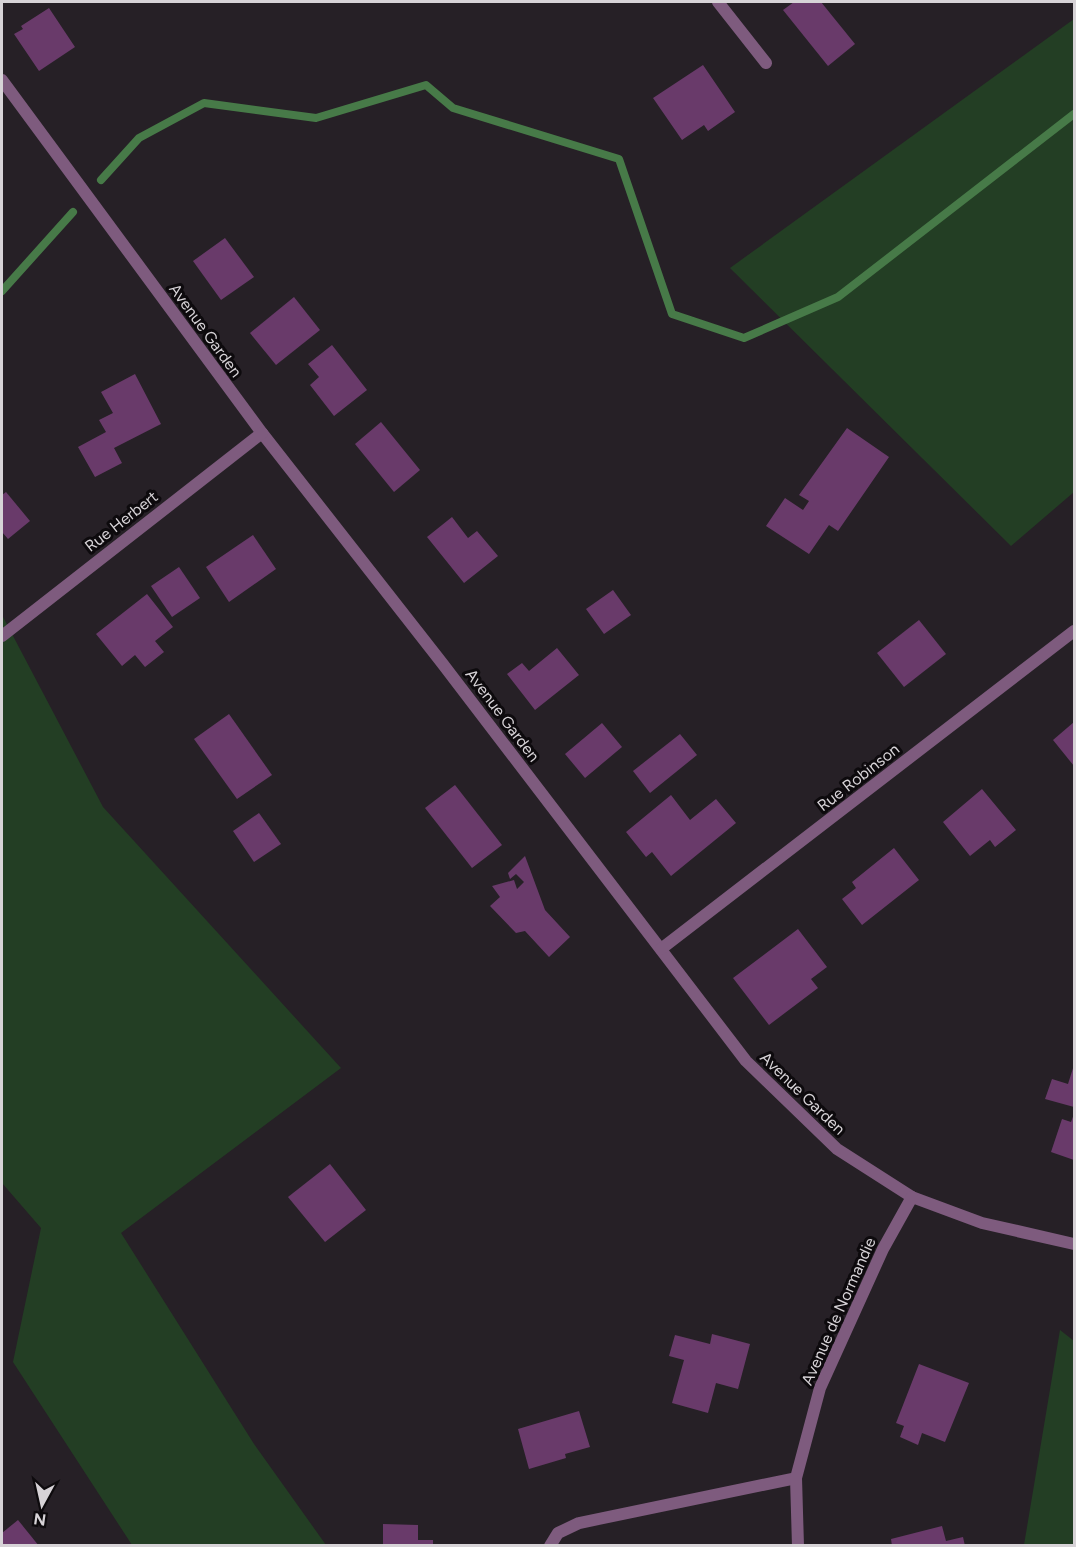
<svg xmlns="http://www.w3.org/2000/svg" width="1076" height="1547" viewBox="0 0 1076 1547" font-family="Figtree,sans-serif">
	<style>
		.green { fill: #233e24 }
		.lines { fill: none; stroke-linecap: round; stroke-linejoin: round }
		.stream { stroke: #477a48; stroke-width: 8 }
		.building { fill: #693a6a }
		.minor { stroke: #7e5b7e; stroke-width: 12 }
		.labels { text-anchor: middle; stroke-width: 6; stroke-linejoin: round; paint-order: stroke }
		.street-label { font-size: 16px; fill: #d7d3d7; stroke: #0d0a0d }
	</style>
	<rect width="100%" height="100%" fill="#262026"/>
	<!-- green -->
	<g class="green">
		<path d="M 1074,19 L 1074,492 L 1011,546 L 730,268 Z"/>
		<path d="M 2,615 L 103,807 L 341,1068 L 121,1233 L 254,1444 L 326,1545 L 132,1545 L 13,1362 L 41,1228 L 2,1183 Z"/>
		<path d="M 1060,1330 L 1074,1341 L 1074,1545 L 1024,1545 Z"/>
	</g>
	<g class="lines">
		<!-- stream -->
		<g class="stream">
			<path d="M 101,180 L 139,138 L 204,103 L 316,118 L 426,85 L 453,108 L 619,159 L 672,314 L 744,338 L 838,297 L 1074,114"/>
			<path d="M 2,291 L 73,212"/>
		</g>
	</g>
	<!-- building -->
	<g class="building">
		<path d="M 794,2 L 821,2 L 855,44 L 828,66 L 783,10 Z"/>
		<path d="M 49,8 L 75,47 L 39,71 L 14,34 L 23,29 L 21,26 Z"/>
		<path d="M 703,65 L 735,112 L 708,131 L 704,125 L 682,140 L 653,98 Z"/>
		<path d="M 225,238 L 254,277 L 221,300 L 193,261 Z"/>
		<path d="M 294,297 L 320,330 L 276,365 L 250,333 Z"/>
		<path d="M 332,345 L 367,390 L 334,416 L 310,385 L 319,377 L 308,364 Z"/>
		<path d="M 135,374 L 161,424 L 114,448 L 122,463 L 95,477 L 78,447 L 106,432 L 99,420 L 113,413 L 101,392 Z"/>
		<path d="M 381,422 L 420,470 L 394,492 L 355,444 Z"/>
		<path d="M 847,428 L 889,457 L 838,531 L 829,525 L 809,554 L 766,526 L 785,498 L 803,510 L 809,501 L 799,495 Z"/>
		<path d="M 6,492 L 30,521 L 8,539 L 2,532 L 2,495 Z"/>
		<path d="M 452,517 L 468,538 L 477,531 L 498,556 L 464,583 L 427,537 Z"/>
		<path d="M 253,535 L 276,569 L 229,602 L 206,567 Z"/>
		<path d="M 179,567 L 200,598 L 172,617 L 151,586 Z"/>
		<path d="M 613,590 L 631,615 L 604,634 L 586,609 Z"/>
		<path d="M 147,594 L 173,627 L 155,641 L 164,652 L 145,667 L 135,655 L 122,666 L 96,634 Z"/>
		<path d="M 919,620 L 946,654 L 904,687 L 877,653 Z"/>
		<path d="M 557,648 L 579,675 L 535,710 L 507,674 L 522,663 L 529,671 Z"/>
		<path d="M 229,714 L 272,775 L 237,799 L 194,739 Z"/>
		<path d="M 1074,722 L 1074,766 L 1053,740 Z"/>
		<path d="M 602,723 L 622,747 L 585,778 L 565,754 Z"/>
		<path d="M 680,734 L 697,755 L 650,793 L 633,771 Z"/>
		<path d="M 455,785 L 502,845 L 472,868 L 425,808 Z"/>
		<path d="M 982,789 L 1016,830 L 995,847 L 990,840 L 970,856 L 943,822 Z"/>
		<path d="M 671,795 L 690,820 L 716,799 L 736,823 L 671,876 L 652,852 L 646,857 L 626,832 Z"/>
		<path d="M 259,813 L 281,844 L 254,862 L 233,831 Z"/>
		<path d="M 894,848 L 919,880 L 862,925 L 842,899 L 856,888 L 852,882 Z"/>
		<path d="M 525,856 L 545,910 L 570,937 L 549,957 L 525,931 L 516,933 L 490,906 L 500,897 L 492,886 L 514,880 L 517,889 L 524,882 L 516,874 L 510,879 L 508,873 Z"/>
		<path d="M 798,929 L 827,967 L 811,979 L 818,988 L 769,1025 L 733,978 Z"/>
		<path d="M 1074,1065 L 1074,1107 L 1045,1099 L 1052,1079 L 1068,1084 Z"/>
		<path d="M 1074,1114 L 1074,1160 L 1051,1152 L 1062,1119 L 1071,1122 Z"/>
		<path d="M 330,1164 L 366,1210 L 325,1242 L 288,1197 Z"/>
		<path d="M 712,1334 L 750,1344 L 738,1389 L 716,1383 L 708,1413 L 672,1403 L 684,1360 L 669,1356 L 675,1335 L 710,1344 Z"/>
		<path d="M 919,1364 L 969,1383 L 945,1442 L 922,1433 L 918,1445 L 900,1437 L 904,1426 L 896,1423 Z"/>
		<path d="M 579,1411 L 590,1447 L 565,1454 L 566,1458 L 529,1469 L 518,1429 Z"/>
		<path d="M 18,1520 L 39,1546 L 2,1546 L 2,1533 Z"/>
		<path d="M 383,1524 L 418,1525 L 418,1540 L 433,1540 L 433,1546 L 383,1546 Z"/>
		<path d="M 942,1526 L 946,1541 L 963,1537 L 965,1546 L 892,1546 L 891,1539 Z"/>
	</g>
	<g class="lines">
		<!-- minor -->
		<g class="minor">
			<path d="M 718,2 L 766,63"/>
			<path d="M 2,80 L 262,433 L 442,663 L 746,1061 L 837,1149 L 912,1197 L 982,1223 L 1074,1244"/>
			<path d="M 2,636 L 262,433"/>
			<path d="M 661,949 L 1074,631"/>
			<path d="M 550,1546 L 558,1533 L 579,1523 L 796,1478"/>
			<path d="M 798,1546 L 796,1478 L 820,1388 L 883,1249 L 912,1197"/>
		</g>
	</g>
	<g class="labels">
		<!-- street labels -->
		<g class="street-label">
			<text transform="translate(206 330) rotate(54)" y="6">Avenue Garden</text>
			<text transform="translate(121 521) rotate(-38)" y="6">Rue Herbert</text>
			<text transform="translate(503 715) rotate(53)" y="6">Avenue Garden</text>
			<text transform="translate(858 777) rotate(-38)" y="6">Rue Robinson</text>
			<text transform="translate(803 1093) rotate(44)" y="6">Avenue Garden</text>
			<text transform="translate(838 1311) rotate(-66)" y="6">Avenue de Normandie</text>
		</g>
	</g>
	<!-- border -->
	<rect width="1076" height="1547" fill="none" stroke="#d7d3d7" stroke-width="6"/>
	<!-- north arrow -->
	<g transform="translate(42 1505) rotate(188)" stroke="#0d0a0d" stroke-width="4.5" paint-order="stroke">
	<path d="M0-4.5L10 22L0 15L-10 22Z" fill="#d7d3d7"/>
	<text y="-9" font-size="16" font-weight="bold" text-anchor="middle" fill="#d7d3d7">N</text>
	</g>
</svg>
